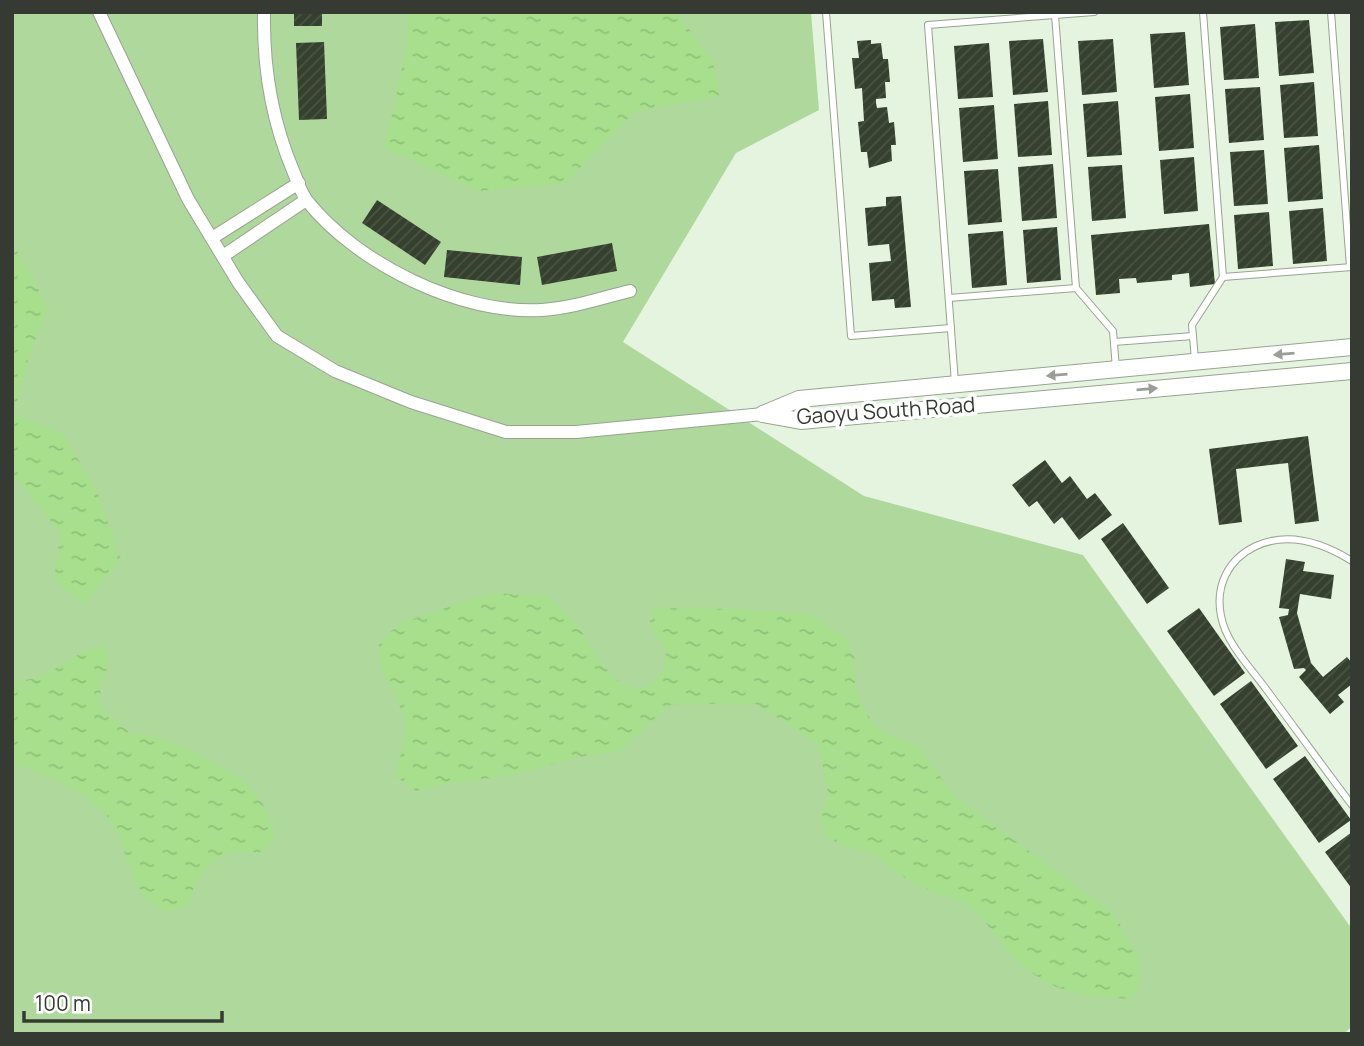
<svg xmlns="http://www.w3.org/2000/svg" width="1364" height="1046" viewBox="0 0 1364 1046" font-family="Manrope,sans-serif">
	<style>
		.green { fill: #afd99c }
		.water { fill: url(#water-ripples) }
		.building { fill: url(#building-hatch) }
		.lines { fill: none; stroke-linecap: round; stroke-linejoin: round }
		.service-casing { stroke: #96a490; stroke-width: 8 }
		.minor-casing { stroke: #96a490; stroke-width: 14 }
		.tertiary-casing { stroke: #96a490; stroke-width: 18 }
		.service { stroke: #fff; stroke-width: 6 }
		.minor { stroke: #fff; stroke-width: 12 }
		.tertiary { stroke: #fff; stroke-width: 16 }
		.oneway { fill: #9a9d98 }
		.labels { text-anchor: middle; stroke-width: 7; stroke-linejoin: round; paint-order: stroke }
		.street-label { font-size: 21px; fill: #353b32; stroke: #fff }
	</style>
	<defs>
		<pattern id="water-ripples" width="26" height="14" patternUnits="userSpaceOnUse" patternTransform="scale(1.75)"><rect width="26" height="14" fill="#a7df8c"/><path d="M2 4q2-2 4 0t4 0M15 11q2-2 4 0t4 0" fill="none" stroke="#90c079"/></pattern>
		<pattern id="building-hatch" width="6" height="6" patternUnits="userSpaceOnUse" patternTransform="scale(1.75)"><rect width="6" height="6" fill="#35402f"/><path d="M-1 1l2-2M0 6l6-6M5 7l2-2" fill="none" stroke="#4a5445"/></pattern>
	</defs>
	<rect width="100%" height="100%" fill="#e5f4df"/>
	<!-- green -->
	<path class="green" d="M 12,12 L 811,12 L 819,110 L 736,153 L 623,342 L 864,496 L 1083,555 L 1352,929 L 1352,1026 L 1344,1034 L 12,1034 Z"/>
	<!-- water -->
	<g class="water">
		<path d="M 408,12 L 676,12 L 713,60 L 719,96 L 635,111 L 565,183 L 479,191 L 385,148 L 407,44 Z"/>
		<path d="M 18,251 L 48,308 L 31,350 L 14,414 L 63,434 L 97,491 L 121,559 L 84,604 L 54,581 L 60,532 L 12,474 L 12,252 Z"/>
		<path d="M 490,593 L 548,596 C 557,604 567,612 575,622 C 591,643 620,710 654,681 C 660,676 666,666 666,658 C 666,646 656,639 652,629 C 649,624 650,614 650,608 L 735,609 L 810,614 L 848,640 L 855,660 L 855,684 L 862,706 L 875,725 L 894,738 L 917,745 L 955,796 L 1115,915 L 1139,958 L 1141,980 L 1132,999 C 1079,996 1045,993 1008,950 C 994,933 983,917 965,904 C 956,898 944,897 935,893 C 915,884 890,872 878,855 C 853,846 824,849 819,816 L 829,797 L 818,744 L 754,703 L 670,705 L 620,751 L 578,757 L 509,776 L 449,783 L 416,791 L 394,775 C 400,759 406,743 405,726 C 402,695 375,676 379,642 L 401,623 Z"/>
		<path d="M 96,647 L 105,647 C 115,668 97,680 101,700 C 104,718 122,720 129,733 C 154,734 174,743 196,753 C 235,771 269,793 275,840 L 259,853 C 248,852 235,849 225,854 C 210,861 189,887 190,904 L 167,911 C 128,901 130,846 109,819 C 88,791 45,773 12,764 L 12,682 C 53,679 63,658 96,647 Z"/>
	</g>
	<!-- building -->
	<g class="building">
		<rect x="294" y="12" width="28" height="14"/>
		<path d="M 1309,20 L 1314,73 L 1279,76 L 1275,22 Z"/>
		<path d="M 1255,24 L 1259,78 L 1224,80 L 1220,27 Z"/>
		<path d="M 1185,32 L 1189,85 L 1154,88 L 1150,34 Z"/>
		<path d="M 1043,39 L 1048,92 L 1013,95 L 1009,41 Z"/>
		<path d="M 1113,39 L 1117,92 L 1082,95 L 1078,41 Z"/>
		<path d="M 871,40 L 871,44 L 881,43 L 883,59 L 888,59 L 890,82 L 885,82 L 886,98 L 876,99 L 876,103 L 877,108 L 887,107 L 889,123 L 894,122 L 896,145 L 891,145 L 892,161 L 869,168 L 867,152 L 861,152 L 858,122 L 864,121 L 862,88 L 855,89 L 852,58 L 859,58 L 857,41 Z"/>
		<path d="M 324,42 L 327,119 L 299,120 L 296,43 Z"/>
		<path d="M 989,43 L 993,97 L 958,99 L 954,46 Z"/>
		<path d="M 1314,82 L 1318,136 L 1284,138 L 1280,85 Z"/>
		<path d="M 1260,87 L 1264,140 L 1229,143 L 1225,89 Z"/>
		<path d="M 1190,94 L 1194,148 L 1159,151 L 1155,97 Z"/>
		<path d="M 1048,101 L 1052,155 L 1018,157 L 1014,104 Z"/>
		<path d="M 1118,101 L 1122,155 L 1087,157 L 1083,104 Z"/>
		<path d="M 994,105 L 998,159 L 963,162 L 959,108 Z"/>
		<path d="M 1319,145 L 1323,199 L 1288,202 L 1284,148 Z"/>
		<path d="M 1264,150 L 1268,204 L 1234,206 L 1230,152 Z"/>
		<path d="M 1194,157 L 1198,211 L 1164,214 L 1160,160 Z"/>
		<path d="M 1053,164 L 1057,218 L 1022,221 L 1018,167 Z"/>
		<path d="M 1122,165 L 1126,218 L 1092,221 L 1088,167 Z"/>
		<path d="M 998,169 L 1002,222 L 968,225 L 964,171 Z"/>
		<path d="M 901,196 L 911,307 L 895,308 L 894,299 L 872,301 L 869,263 L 891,261 L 889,244 L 868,246 L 865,208 L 886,206 L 886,197 Z"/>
		<path d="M 377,200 L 441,242 L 425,265 L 362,223 Z"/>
		<path d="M 1323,208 L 1327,261 L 1293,264 L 1289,211 Z"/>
		<path d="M 1269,212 L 1273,266 L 1238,269 L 1234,215 Z"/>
		<path d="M 1209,224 L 1215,284 L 1190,287 L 1189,273 L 1172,275 L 1172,280 L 1137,283 L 1136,278 L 1119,279 L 1120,293 L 1096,295 L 1091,235 Z"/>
		<path d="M 1057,227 L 1061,280 L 1027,283 L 1023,230 Z"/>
		<path d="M 1003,231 L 1007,285 L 972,288 L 968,234 Z"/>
		<path d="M 612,243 L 617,271 L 542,285 L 537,257 Z"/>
		<path d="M 447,250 L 522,257 L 520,285 L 444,277 Z"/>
		<path d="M 1308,436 L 1319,521 L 1295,524 L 1288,463 L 1236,469 L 1242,522 L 1219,525 L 1209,449 Z"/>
		<path d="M 1045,460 L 1062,483 L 1070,476 L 1087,499 L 1095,493 L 1112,515 L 1079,540 L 1062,517 L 1054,524 L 1037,501 L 1029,507 L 1012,485 Z"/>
		<path d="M 1123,523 L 1169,588 L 1147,604 L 1101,539 Z"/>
		<path d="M 1286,559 L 1305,562 L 1303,571 L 1334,575 L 1331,599 L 1300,594 L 1297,613 L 1311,663 L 1323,677 L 1347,657 L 1352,663 L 1352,684 L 1338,695 L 1344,702 L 1330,714 L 1299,677 L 1306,670 L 1304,668 L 1294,669 L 1279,617 L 1288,615 L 1289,609 L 1279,608 Z"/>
		<path d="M 1199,608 L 1245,673 L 1214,696 L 1167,631 Z"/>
		<path d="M 1251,681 L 1298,746 L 1266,769 L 1220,704 Z"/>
		<path d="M 1305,756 L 1351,820 L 1319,843 L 1273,779 Z"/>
		<path d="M 1352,832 L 1352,889 L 1325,852 Z"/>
	</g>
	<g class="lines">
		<defs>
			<g id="service">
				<path d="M 826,12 L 851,336 L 951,328"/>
				<path d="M 1331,12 L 1350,267"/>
				<path d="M 1055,15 L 1076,288 L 1113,331 L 1116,369"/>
				<path d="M 1223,277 L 1352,267"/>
				<path d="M 949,298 L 1076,288"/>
				<path d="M 1114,342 L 1193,336"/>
				<path d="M 1195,360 L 1192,325 L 1223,277 L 1203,12"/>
				<path d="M 955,383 L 928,25 L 1094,12"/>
				<path d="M 1352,561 C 1323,543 1289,531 1256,546 C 1228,559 1215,586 1221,616 C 1226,643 1250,667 1266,689 C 1295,728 1323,767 1352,805"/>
			</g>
			<g id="minor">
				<path d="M 99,12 L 188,199 L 238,282 L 277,336 L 335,371 L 411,402 L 506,432 L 576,432 L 763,414"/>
				<path d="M 264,12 C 263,68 272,122 294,173 C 298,182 301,194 308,202 C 358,264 461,315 542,310 C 572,308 601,298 630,291"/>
				<path d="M 212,238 L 299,183"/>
				<path d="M 223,256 L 306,200"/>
			</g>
			<g id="tertiary">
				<path d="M 763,414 L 799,399 L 1352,347"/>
				<path d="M 763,414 L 801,421 L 1352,371"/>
			</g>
		</defs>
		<!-- service casing -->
		<use href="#service" class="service-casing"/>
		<!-- minor casing -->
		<use href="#minor" class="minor-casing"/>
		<!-- tertiary casing -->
		<use href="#tertiary" class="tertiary-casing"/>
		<!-- service -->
		<use href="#service" class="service"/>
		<!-- minor -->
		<use href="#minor" class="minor"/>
		<!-- tertiary -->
		<use href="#tertiary" class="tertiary"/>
	</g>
	<!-- one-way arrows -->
	<defs><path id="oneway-solid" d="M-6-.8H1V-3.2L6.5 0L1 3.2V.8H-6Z" transform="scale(1.75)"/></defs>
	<g class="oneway">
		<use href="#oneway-solid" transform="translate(1284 354) rotate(175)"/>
		<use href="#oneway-solid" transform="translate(1057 375) rotate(175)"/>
		<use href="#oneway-solid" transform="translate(1147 389) rotate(-5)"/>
	</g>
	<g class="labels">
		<!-- street labels -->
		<g class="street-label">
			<text transform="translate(886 411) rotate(-4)" y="7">Gaoyu South Road</text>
		</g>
	</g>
	<!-- border -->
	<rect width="1364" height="1046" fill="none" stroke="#353b32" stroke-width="28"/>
	<!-- scale -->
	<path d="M24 1011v10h198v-10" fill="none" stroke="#353b32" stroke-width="3.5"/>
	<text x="35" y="1011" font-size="21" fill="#353b32" stroke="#ffffff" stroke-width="5" paint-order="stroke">100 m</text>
</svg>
